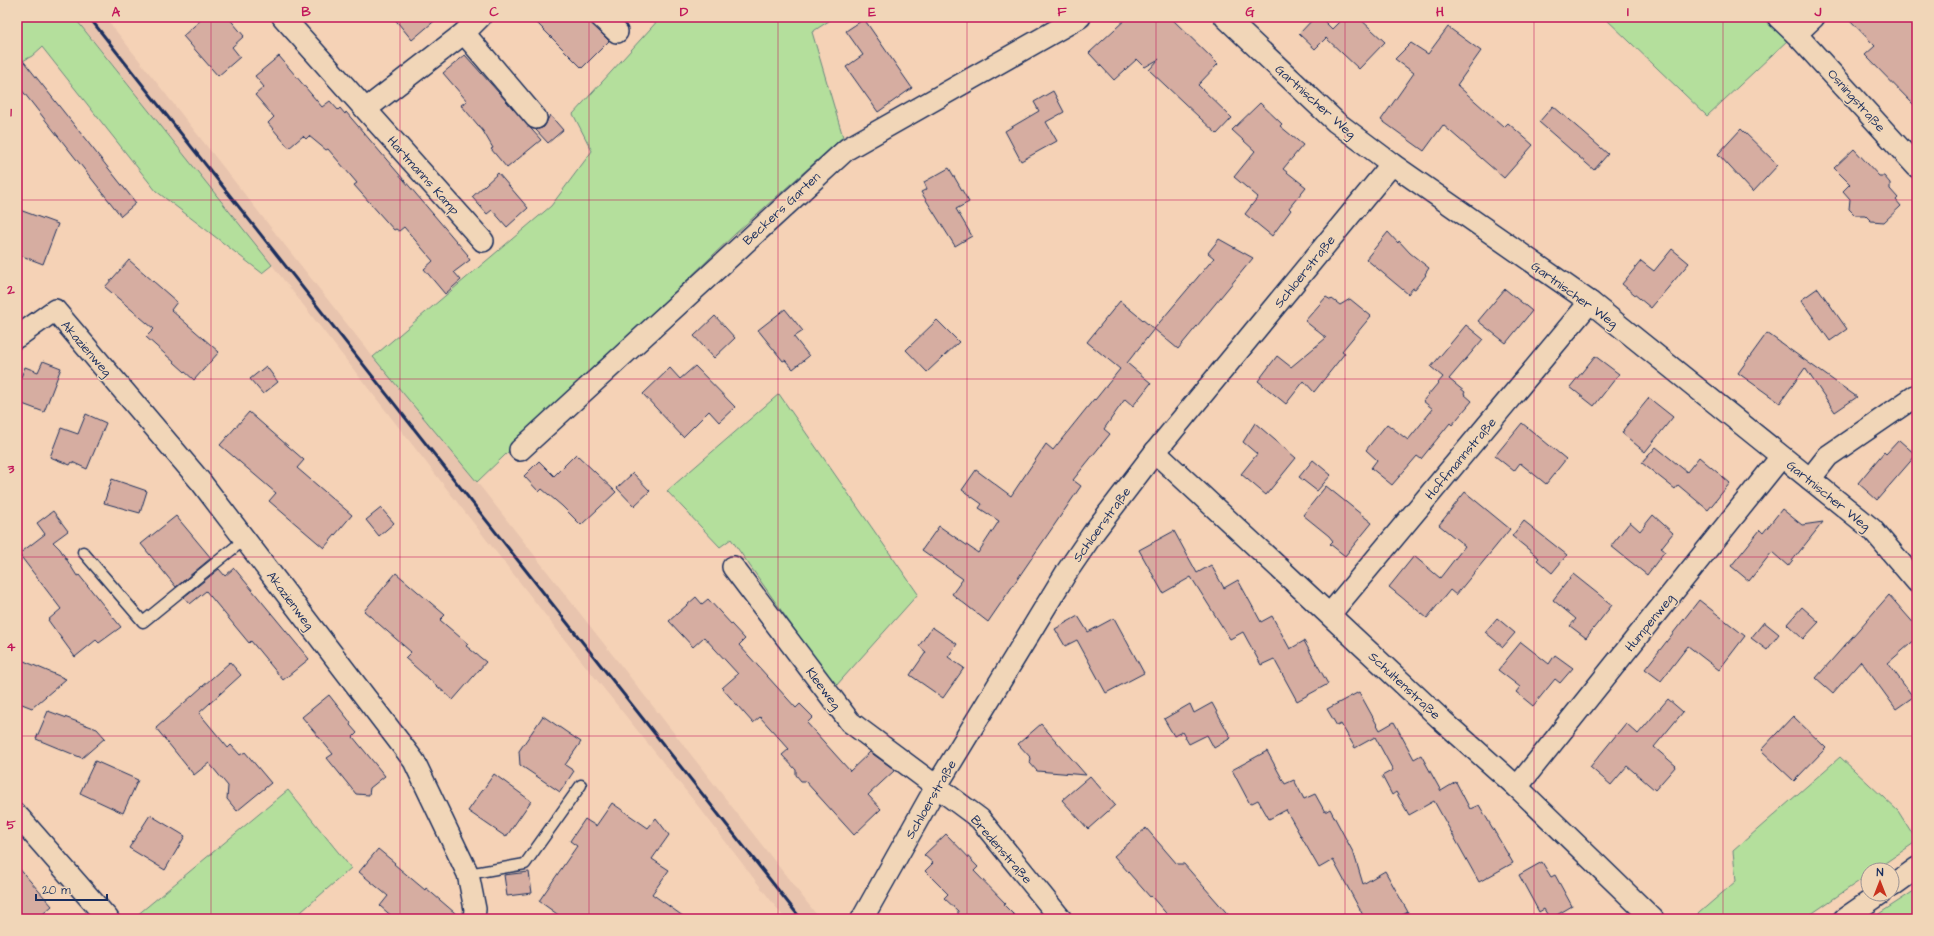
<svg xmlns="http://www.w3.org/2000/svg" width="1934" height="936" viewBox="0 0 1934 936" font-family="'Architects Daughter',sans-serif">
	<style>
		.built { fill: #e8c4ae }
		.green { fill: #b4df9c; stroke: #68877d }
		.building { fill: #d6ada1; stroke: #1b2f5e }
		.lines { fill: none; stroke-linecap: round; stroke-linejoin: round }
		.service-casing { stroke: #1b2f5e; stroke-width: 13 }
		.minor-casing { stroke: #1b2f5e; stroke-width: 24 }
		.service { stroke: #f1d6b8; stroke-width: 10 }
		.minor { stroke: #f1d6b8; stroke-width: 21 }
		.rail { stroke: #1b2f5e; stroke-width: 3 }
		.grid { fill: none; stroke: #c2185b; stroke-width: 1; stroke-opacity: 0.55 }
		.labels { text-anchor: middle; stroke-width: 3; stroke-linejoin: round; paint-order: stroke }
		.street-label { font-size: 13px; fill: #1b2f5e; stroke: #f1d6b8 }
		.neatline { fill: none; stroke: #c2185b; stroke-width: 1.5 }
		.grid-label { font-size: 13px; text-anchor: middle; font-weight: bold; fill: #c2185b }
	</style>
	<rect width="100%" height="100%" fill="#f5d2b6"/>
	<filter id="ink" filterUnits="userSpaceOnUse"><feTurbulence type="fractalNoise" baseFrequency=".025" numOctaves="2"/><feDisplacementMap in="SourceGraphic" scale="8" xChannelSelector="R" yChannelSelector="G"/><feConvolveMatrix kernelMatrix="1 2 1 2 8 2 1 2 1" color-interpolation-filters="sRGB"/></filter>
	<g filter="url(#ink)">
		<!-- built -->
		<path class="built" d="M 75,17 L 105,17 L 373,357 L 477,482 L 820,919 L 785,919 L 702,811 L 564,639 L 272,265 Z"/>
		<!-- green -->
		<g class="green">
			<path d="M 17,17 L 74,17 L 272,265 L 262,273 L 156,191 L 42,47 L 32,56 L 17,64 Z"/>
			<path d="M 661,17 L 835,17 L 812,32 L 843,137 L 735,234 L 477,482 L 373,357 L 551,206 L 592,151 L 573,114 Z"/>
			<path d="M 1604,17 L 1761,17 L 1788,40 L 1707,116 Z"/>
			<path d="M 779,394 L 918,594 L 835,687 L 731,539 L 720,547 L 667,491 Z"/>
			<path d="M 1840,757 L 1898,811 L 1917,841 L 1875,870 L 1868,870 L 1868,875 L 1804,919 L 1692,919 L 1736,881 L 1733,851 Z"/>
			<path d="M 288,790 L 351,868 L 293,919 L 139,919 L 136,916 Z"/>
			<path d="M 1917,889 L 1917,919 L 1871,919 Z"/>
		</g>
		<!-- building -->
		<g class="building">
			<path d="M 204,17 L 228,17 L 244,36 L 232,47 L 240,57 L 218,76 L 183,36 Z"/>
			<path d="M 393,17 L 439,17 L 412,40 Z"/>
			<path d="M 531,17 L 589,17 L 593,25 L 609,41 L 582,68 Z"/>
			<path d="M 1128,17 L 1170,17 L 1218,64 L 1198,85 L 1232,118 L 1217,134 L 1149,70 L 1159,59 L 1145,67 L 1137,59 L 1114,80 L 1089,53 Z"/>
			<path d="M 1315,17 L 1320,17 L 1332,29 L 1344,17 L 1358,17 L 1385,42 L 1359,69 L 1326,38 L 1315,49 L 1299,34 Z"/>
			<path d="M 1847,17 L 1917,17 L 1917,108 L 1865,55 L 1875,46 Z"/>
			<path d="M 864,19 L 912,88 L 878,112 L 846,67 L 863,55 L 846,31 Z"/>
			<path d="M 1448,27 L 1481,51 L 1457,85 L 1504,127 L 1508,123 L 1533,145 L 1504,178 L 1443,125 L 1424,151 L 1381,120 L 1414,73 L 1395,59 L 1411,43 L 1428,54 Z"/>
			<path d="M 17,53 L 136,203 L 121,216 L 17,84 Z"/>
			<path d="M 465,55 L 541,140 L 507,168 L 491,149 L 493,148 L 483,131 L 461,105 L 467,101 L 443,73 Z"/>
			<path d="M 279,56 L 322,107 L 330,101 L 338,110 L 340,108 L 345,114 L 346,112 L 468,255 L 467,256 L 470,260 L 454,272 L 461,280 L 445,294 L 424,269 L 433,261 L 404,227 L 399,231 L 396,229 L 394,230 L 354,185 L 357,183 L 328,149 L 326,150 L 309,136 L 306,139 L 303,136 L 289,148 L 268,123 L 274,117 L 255,95 L 264,87 L 255,76 Z"/>
			<path d="M 1053,91 L 1064,112 L 1046,122 L 1057,141 L 1021,161 L 1005,131 L 1039,111 L 1034,102 Z"/>
			<path d="M 1260,103 L 1282,124 L 1280,126 L 1303,145 L 1283,169 L 1306,187 L 1289,208 L 1291,210 L 1272,236 L 1245,214 L 1258,197 L 1234,177 L 1255,151 L 1232,130 Z"/>
			<path d="M 1553,106 L 1608,154 L 1594,170 L 1539,122 Z"/>
			<path d="M 550,115 L 563,130 L 548,143 L 536,130 L 544,127 Z"/>
			<path d="M 1741,129 L 1778,165 L 1753,192 L 1718,154 Z"/>
			<path d="M 1854,149 L 1879,176 L 1884,176 L 1890,183 L 1890,189 L 1898,198 L 1896,200 L 1901,206 L 1884,222 L 1871,221 L 1865,215 L 1855,215 L 1849,209 L 1850,199 L 1843,191 L 1850,184 L 1834,168 Z"/>
			<path d="M 949,168 L 969,202 L 956,209 L 972,236 L 955,246 L 921,192 L 927,189 L 924,182 Z"/>
			<path d="M 498,173 L 528,208 L 507,227 L 492,210 L 487,214 L 472,197 Z"/>
			<path d="M 17,209 L 58,224 L 43,264 L 17,254 Z"/>
			<path d="M 1388,232 L 1398,243 L 1399,241 L 1410,253 L 1429,268 L 1425,274 L 1426,275 L 1415,289 L 1413,288 L 1408,294 L 1366,259 Z"/>
			<path d="M 1219,239 L 1253,258 L 1178,349 L 1154,329 L 1214,258 L 1208,253 Z"/>
			<path d="M 1672,249 L 1689,263 L 1651,308 L 1622,284 L 1641,261 L 1654,271 Z"/>
			<path d="M 129,260 L 177,302 L 171,310 L 219,352 L 194,380 L 146,337 L 154,329 L 105,287 Z"/>
			<path d="M 1818,288 L 1847,329 L 1830,341 L 1801,300 Z"/>
			<path d="M 1505,289 L 1532,311 L 1506,343 L 1478,321 Z"/>
			<path d="M 1326,297 L 1331,300 L 1332,299 L 1340,305 L 1350,299 L 1371,316 L 1342,351 L 1345,353 L 1314,392 L 1304,381 L 1286,404 L 1258,381 L 1277,356 L 1291,367 L 1326,338 L 1305,321 Z"/>
			<path d="M 1120,301 L 1154,329 L 1127,363 L 1151,383 L 1133,406 L 1125,399 L 1104,429 L 1110,434 L 1073,480 L 1081,486 L 988,622 L 952,594 L 963,579 L 922,550 L 939,526 L 978,553 L 999,521 L 979,508 L 982,504 L 962,490 L 976,470 L 1011,496 L 1046,444 L 1053,450 L 1094,399 L 1095,400 L 1120,369 L 1087,342 Z"/>
			<path d="M 785,309 L 803,331 L 794,337 L 809,356 L 793,369 L 785,360 L 783,361 L 758,330 Z"/>
			<path d="M 715,316 L 735,338 L 714,358 L 694,336 Z"/>
			<path d="M 937,320 L 959,342 L 927,372 L 906,350 Z"/>
			<path d="M 1466,325 L 1483,339 L 1449,379 L 1465,392 L 1464,394 L 1472,401 L 1452,425 L 1450,423 L 1421,459 L 1417,456 L 1392,485 L 1371,468 L 1377,460 L 1366,450 L 1387,424 L 1408,440 L 1433,409 L 1423,401 L 1443,377 L 1431,367 Z"/>
			<path d="M 1767,333 L 1799,356 L 1857,397 L 1835,412 L 1805,368 L 1780,403 L 1738,373 Z"/>
			<path d="M 1595,356 L 1619,374 L 1594,406 L 1570,387 Z"/>
			<path d="M 43,361 L 61,368 L 44,412 L 17,402 L 17,375 L 21,377 L 25,367 L 38,372 Z"/>
			<path d="M 266,366 L 278,382 L 263,394 L 250,379 Z"/>
			<path d="M 695,366 L 735,407 L 719,422 L 709,411 L 683,437 L 643,394 L 670,368 L 680,379 Z"/>
			<path d="M 1649,398 L 1673,417 L 1645,452 L 1622,433 L 1624,430 L 1623,430 Z"/>
			<path d="M 249,412 L 304,460 L 297,468 L 352,515 L 324,548 L 269,501 L 276,493 L 220,445 Z"/>
			<path d="M 86,414 L 106,423 L 87,469 L 72,462 L 70,465 L 50,457 L 61,428 L 78,434 Z"/>
			<path d="M 1255,423 L 1296,458 L 1266,495 L 1241,474 L 1257,454 L 1243,442 Z"/>
			<path d="M 1522,423 L 1566,459 L 1546,484 L 1520,463 L 1514,471 L 1495,456 Z"/>
			<path d="M 1899,440 L 1916,455 L 1877,500 L 1858,483 L 1884,452 L 1886,454 Z"/>
			<path d="M 1656,447 L 1687,472 L 1699,457 L 1730,483 L 1708,510 L 1678,485 L 1675,489 L 1642,463 Z"/>
			<path d="M 576,454 L 616,492 L 581,525 L 562,506 L 542,489 L 539,492 L 524,476 L 539,461 L 554,476 Z"/>
			<path d="M 1313,460 L 1331,475 L 1317,491 L 1299,477 Z"/>
			<path d="M 633,473 L 650,491 L 634,506 L 617,488 Z"/>
			<path d="M 112,479 L 147,491 L 140,513 L 104,503 Z"/>
			<path d="M 1326,486 L 1372,523 L 1345,556 L 1330,544 L 1333,541 L 1329,536 L 1303,515 Z"/>
			<path d="M 1465,492 L 1510,529 L 1456,595 L 1450,590 L 1427,618 L 1389,587 L 1414,556 L 1440,578 L 1465,546 L 1439,525 Z"/>
			<path d="M 381,508 L 394,523 L 379,536 L 366,520 Z"/>
			<path d="M 1782,509 L 1802,525 L 1823,522 L 1788,566 L 1772,552 L 1749,581 L 1731,566 L 1760,530 L 1763,533 Z"/>
			<path d="M 53,511 L 68,531 L 53,542 L 60,549 L 77,576 L 79,575 L 121,627 L 99,643 L 96,640 L 75,657 L 48,620 L 61,609 L 19,554 L 45,534 L 37,523 Z"/>
			<path d="M 1653,515 L 1673,533 L 1661,548 L 1665,551 L 1647,575 L 1611,546 L 1630,522 L 1640,531 Z"/>
			<path d="M 176,516 L 211,558 L 176,587 L 141,544 Z"/>
			<path d="M 1524,521 L 1567,555 L 1552,573 L 1537,560 L 1539,558 L 1512,536 Z"/>
			<path d="M 1174,531 L 1197,573 L 1211,565 L 1224,588 L 1238,580 L 1261,622 L 1272,616 L 1290,649 L 1304,641 L 1328,684 L 1297,701 L 1274,659 L 1261,665 L 1243,632 L 1230,639 L 1191,577 L 1163,593 L 1139,550 Z"/>
			<path d="M 234,568 L 309,659 L 283,680 L 251,641 L 249,643 L 206,591 L 190,604 L 184,597 L 219,569 L 225,576 Z"/>
			<path d="M 396,573 L 445,615 L 440,620 L 468,644 L 466,646 L 486,662 L 453,700 L 405,658 L 411,652 L 364,611 Z"/>
			<path d="M 1573,574 L 1612,605 L 1586,638 L 1570,626 L 1576,619 L 1553,600 Z"/>
			<path d="M 1889,595 L 1917,627 L 1917,638 L 1888,663 L 1913,697 L 1896,709 L 1861,661 L 1833,693 L 1816,678 Z"/>
			<path d="M 696,597 L 702,604 L 708,599 L 745,639 L 739,645 L 796,708 L 800,704 L 813,717 L 807,723 L 850,771 L 870,752 L 895,770 L 868,795 L 881,809 L 854,835 L 805,781 L 801,781 L 796,775 L 796,770 L 782,755 L 789,749 L 760,717 L 753,723 L 722,688 L 738,674 L 704,637 L 693,647 L 669,621 Z"/>
			<path d="M 1699,600 L 1745,636 L 1719,670 L 1688,646 L 1661,681 L 1645,669 Z"/>
			<path d="M 1802,607 L 1819,622 L 1803,639 L 1787,624 Z"/>
			<path d="M 1078,616 L 1088,632 L 1114,618 L 1144,673 L 1106,693 L 1077,640 L 1065,646 L 1055,629 Z"/>
			<path d="M 1497,618 L 1515,633 L 1503,647 L 1485,632 Z"/>
			<path d="M 1764,622 L 1779,634 L 1767,650 L 1751,638 Z"/>
			<path d="M 932,627 L 957,644 L 948,657 L 964,668 L 943,698 L 910,675 L 926,652 L 919,646 Z"/>
			<path d="M 1521,642 L 1549,664 L 1555,655 L 1573,668 L 1560,683 L 1555,679 L 1533,706 L 1516,692 L 1520,687 L 1498,670 Z"/>
			<path d="M 17,658 L 66,679 L 32,708 L 17,702 Z"/>
			<path d="M 230,662 L 241,675 L 199,713 L 228,748 L 231,745 L 240,755 L 245,752 L 271,783 L 237,811 L 227,799 L 228,786 L 209,763 L 194,775 L 156,728 Z"/>
			<path d="M 1359,692 L 1380,730 L 1394,722 L 1414,759 L 1421,755 L 1441,791 L 1456,782 L 1470,809 L 1479,805 L 1513,863 L 1479,882 L 1434,801 L 1409,815 L 1396,792 L 1392,795 L 1382,776 L 1393,770 L 1375,737 L 1355,748 L 1341,724 L 1337,726 L 1327,709 Z"/>
			<path d="M 329,695 L 351,723 L 350,725 L 357,733 L 353,737 L 385,776 L 370,788 L 369,795 L 356,794 L 327,758 L 333,754 L 302,717 Z"/>
			<path d="M 1668,699 L 1683,712 L 1654,747 L 1676,766 L 1655,790 L 1627,766 L 1611,785 L 1590,767 L 1626,723 L 1638,734 Z"/>
			<path d="M 1212,703 L 1231,738 L 1214,748 L 1207,735 L 1189,744 L 1182,732 L 1174,736 L 1164,719 L 1190,704 L 1194,713 Z"/>
			<path d="M 48,711 L 97,729 L 105,738 L 82,758 L 36,739 Z"/>
			<path d="M 543,716 L 581,742 L 565,765 L 574,771 L 560,792 L 520,765 L 519,751 Z"/>
			<path d="M 1793,716 L 1826,748 L 1794,781 L 1761,750 Z"/>
			<path d="M 1041,724 L 1086,775 L 1037,771 L 1030,763 L 1031,758 L 1018,744 Z"/>
			<path d="M 1267,751 L 1285,784 L 1294,780 L 1304,799 L 1315,794 L 1325,812 L 1330,809 L 1354,854 L 1363,884 L 1385,871 L 1408,912 L 1395,919 L 1365,919 L 1333,860 L 1319,868 L 1286,810 L 1269,819 L 1258,800 L 1250,804 L 1232,770 Z"/>
			<path d="M 95,761 L 138,780 L 123,813 L 80,793 Z"/>
			<path d="M 494,774 L 531,801 L 506,837 L 468,811 Z"/>
			<path d="M 1090,776 L 1115,805 L 1088,829 L 1062,800 Z"/>
			<path d="M 612,803 L 648,828 L 656,818 L 669,835 L 652,859 L 669,870 L 652,894 L 687,919 L 564,919 L 539,901 L 577,846 L 570,841 L 585,819 L 596,826 Z"/>
			<path d="M 150,815 L 185,836 L 165,870 L 129,848 Z"/>
			<path d="M 1146,828 L 1177,864 L 1184,864 L 1232,919 L 1171,919 L 1151,896 L 1150,897 L 1114,856 Z"/>
			<path d="M 946,834 L 978,867 L 974,871 L 1006,904 L 1004,905 L 1018,919 L 958,919 L 958,911 L 944,898 L 948,894 L 925,871 L 933,863 L 924,855 Z"/>
			<path d="M 378,849 L 395,863 L 394,864 L 425,890 L 426,888 L 462,919 L 395,919 L 380,906 L 388,896 L 359,872 Z"/>
			<path d="M 1542,862 L 1551,877 L 1555,875 L 1572,906 L 1550,919 L 1544,909 L 1539,912 L 1519,875 Z"/>
			<path d="M 17,866 L 52,906 L 37,919 L 17,919 Z"/>
			<path d="M 529,872 L 532,893 L 507,896 L 504,875 Z"/>
		</g>
		<g class="lines">
			<defs>
				<g id="service">
					<path d="M 83,552 L 143,622 L 245,539"/>
					<path d="M 468,874 L 525,864 L 581,785"/>
				</g>
				<g id="minor">
					<path d="M 283,17 L 483,241"/>
					<path d="M 601,17 L 617,32"/>
					<path d="M 1225,17 L 1336,122 L 1392,164 L 1590,302 L 1872,529 L 1917,582"/>
					<path d="M 1778,17 L 1796,34 L 1917,167"/>
					<path d="M 464,33 L 536,118"/>
					<path d="M 1796,34 L 1814,17"/>
					<path d="M 366,109 L 464,33 L 480,17"/>
					<path d="M 17,337 L 55,310 L 201,482 L 414,761 L 468,874 L 475,909 L 474,919"/>
					<path d="M 520,450 L 847,149 L 1080,17"/>
					<path d="M 1155,452 L 1443,721 L 1517,787 L 1653,919"/>
					<path d="M 1810,479 L 1828,456 L 1917,395"/>
					<path d="M 733,567 L 850,722 L 980,819 L 1061,919"/>
					<path d="M 1330,614 L 1590,302"/>
					<path d="M 1517,787 L 1781,457"/>
					<path d="M 17,815 L 108,919"/>
					<path d="M 1892,886 L 1917,868"/>
					<path d="M 862,919 L 936,787 L 1066,573 L 1094,532 L 1155,452 L 1392,164"/>
					<path d="M 1844,919 L 1880,894"/>
				</g>
			</defs>
			<!-- service casing -->
			<use href="#service" class="service-casing"/>
			<!-- minor casing -->
			<use href="#minor" class="minor-casing"/>
			<!-- service -->
			<use href="#service" class="service"/>
			<!-- minor -->
			<use href="#minor" class="minor"/>
			<!-- rail -->
			<path class="rail" d="M 89,17 L 801,919"/>
		</g>
	</g>
	<!-- grid -->
	<path class="grid" d="M 211,17 L 211,919M 400,17 L 400,919M 589,17 L 589,919M 778,17 L 778,919M 967,17 L 967,919M 1156,17 L 1156,919M 1345,17 L 1345,919M 1534,17 L 1534,919M 1723,17 L 1723,919M 17,200 L 1917,200M 17,379 L 1917,379M 17,557 L 1917,557M 17,736 L 1917,736"/>
	<g class="labels">
		<!-- street labels -->
		<g class="street-label">
			<text transform="translate(1857 100) rotate(48)" y="5">Osningstraße</text>
			<text transform="translate(1316 101) rotate(42)" y="5">Gartnischer Weg</text>
			<text transform="translate(424 175) rotate(48)" y="5">Hartmanns Kamp</text>
			<text transform="translate(781 208) rotate(-43)" y="5">Beckers Garten</text>
			<text transform="translate(1304 271) rotate(-51)" y="5">Schloerstraße</text>
			<text transform="translate(1575 294) rotate(36)" y="5">Gartnischer Weg</text>
			<text transform="translate(87 348) rotate(49)" y="5">Akazienweg</text>
			<text transform="translate(1460 458) rotate(-50)" y="5">Hoffmannstraße</text>
			<text transform="translate(1829 495) rotate(39)" y="5">Gartnischer Weg</text>
			<text transform="translate(1101 524) rotate(-54)" y="5">Schloerstraße</text>
			<text transform="translate(291 600) rotate(53)" y="5">Akazienweg</text>
			<text transform="translate(1649 622) rotate(-51)" y="5">Humpenweg</text>
			<text transform="translate(1405 685) rotate(43)" y="5">Schultenstraße</text>
			<text transform="translate(824 688) rotate(53)" y="5">Kleeweg</text>
			<text transform="translate(930 799) rotate(-60)" y="5">Schloerstraße</text>
			<text transform="translate(1002 849) rotate(49)" y="5">Bredenstraße</text>
		</g>
	</g>
	<!-- margin -->
	<rect width="1934" height="936" fill="none" stroke="#f1d6b8" stroke-width="44"/>
	<!-- north arrow -->
	<g transform="translate(1880 882)"><circle r="19" fill="#f1d6b8" stroke="#9b9394"/>
	<path d="M0-3L7 15L0 10L-7 15Z" fill="#c8321e"/>
	<text y="-6" font-size="11" font-weight="bold" text-anchor="middle" fill="#1b2f5e">N</text>
	</g>
	<!-- scale -->
	<path d="M36 894v6h71v-6" fill="none" stroke="#1b2f5e" stroke-width="2"/>
	<text x="42" y="894" font-size="12" fill="#1b2f5e" stroke="#f1d6b8" stroke-width="3" paint-order="stroke">20 m</text>
	<rect x="22" y="22" width="1890" height="892" class="neatline"/>
	<g class="grid-label">
		<text x="116" y="16">A</text>
		<text x="306" y="16">B</text>
		<text x="494" y="16">C</text>
		<text x="684" y="16">D</text>
		<text x="872" y="16">E</text>
		<text x="1062" y="16">F</text>
		<text x="1250" y="16">G</text>
		<text x="1440" y="16">H</text>
		<text x="1628" y="16">I</text>
		<text x="1818" y="16">J</text>
		<text x="11" y="116">1</text>
		<text x="11" y="294">2</text>
		<text x="11" y="473">3</text>
		<text x="11" y="651">4</text>
		<text x="11" y="829">5</text>
	</g>
</svg>
